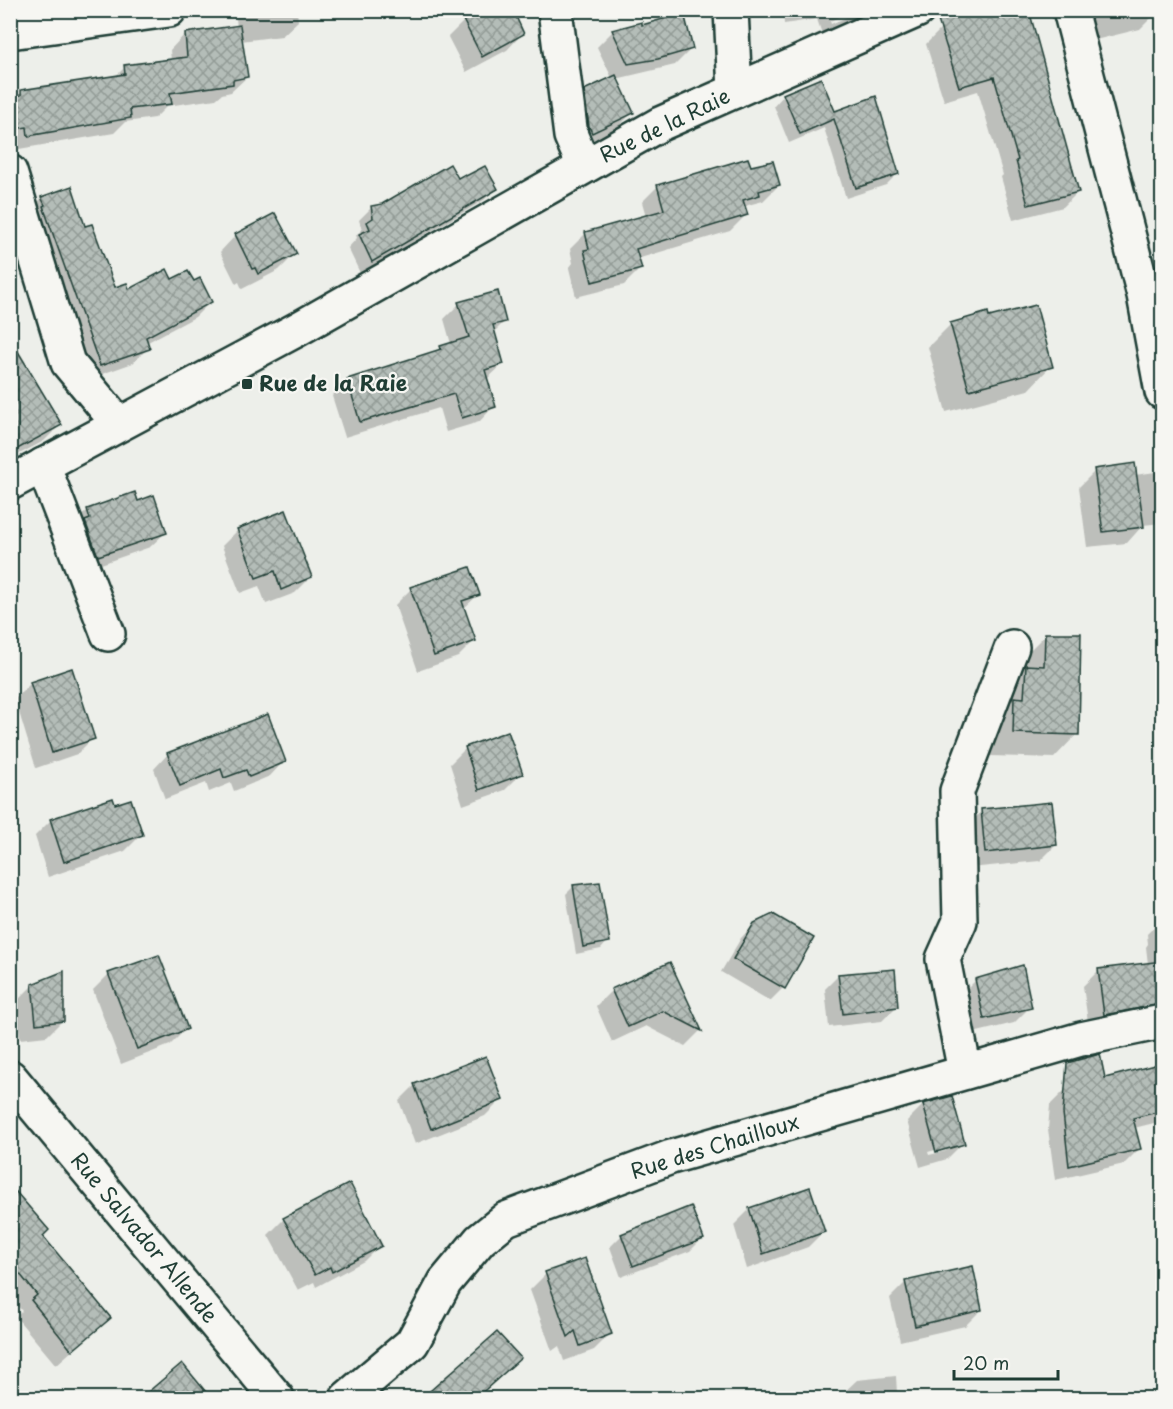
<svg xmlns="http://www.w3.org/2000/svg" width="1173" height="1409" viewBox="0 0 1173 1409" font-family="'Playpen Sans',sans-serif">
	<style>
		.shadow { fill: #0003; fill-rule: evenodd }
		.building { fill: url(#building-cross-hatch); stroke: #1f3d34; stroke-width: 1.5 }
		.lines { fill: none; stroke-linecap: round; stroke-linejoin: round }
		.minor-casing { stroke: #1f3d34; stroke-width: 38 }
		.minor { stroke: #f6f6f2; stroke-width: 33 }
		.poi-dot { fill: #1f3d34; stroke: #f6f6f2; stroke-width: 2 }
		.labels { text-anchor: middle; stroke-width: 4.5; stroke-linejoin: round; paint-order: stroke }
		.street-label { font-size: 21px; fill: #1f3d34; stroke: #f6f6f2 }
		.poi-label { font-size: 21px; font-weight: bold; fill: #1f3d34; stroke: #f6f6f2; text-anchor: start }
	</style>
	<defs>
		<pattern id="building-cross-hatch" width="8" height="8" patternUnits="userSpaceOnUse" patternTransform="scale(1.5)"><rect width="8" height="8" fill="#b4bdb8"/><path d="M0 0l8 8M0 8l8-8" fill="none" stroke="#929b96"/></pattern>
	</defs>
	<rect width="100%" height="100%" fill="#edefea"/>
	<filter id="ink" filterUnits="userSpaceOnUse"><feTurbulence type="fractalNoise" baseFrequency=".0167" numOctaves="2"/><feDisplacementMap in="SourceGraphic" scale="12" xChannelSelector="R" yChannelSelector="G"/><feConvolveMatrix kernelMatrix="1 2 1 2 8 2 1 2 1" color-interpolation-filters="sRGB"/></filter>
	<g filter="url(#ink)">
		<!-- shadow -->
		<g class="shadow">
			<path d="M 235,10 L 297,10 L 298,21 L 282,36 L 241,41 L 247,77 L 231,92 L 222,94 L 216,99 L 167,106 L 155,118 L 125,122 L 114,133 L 13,150 L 10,142 L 10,108 L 37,94 L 114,78 L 125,67 L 171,61 L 170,50 L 185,34 L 237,27 Z"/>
			<path d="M 783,10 L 855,10 L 830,21 L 831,24 L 863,10 L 879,10 L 822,34 L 817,19 L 784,24 Z"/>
			<path d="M 987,10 L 1078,192 L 1063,207 L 1013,220 L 1001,177 L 1003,175 L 978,91 L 944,101 L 926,44 L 941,29 Z"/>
			<path d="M 1084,10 L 1155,10 L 1156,13 L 1140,29 L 1091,41 Z"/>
			<path d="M 464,21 L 522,34 L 507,50 L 466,72 L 448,37 Z"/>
			<path d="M 641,27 L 691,49 L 675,65 L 616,79 L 632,113 L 616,129 L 576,148 L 569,107 L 585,91 L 612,78 L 597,47 L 613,31 Z"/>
			<path d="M 784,95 L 834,113 L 897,174 L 886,185 L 846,198 L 824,128 L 789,143 L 774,106 Z"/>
			<path d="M 750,168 L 779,185 L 763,201 L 748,205 L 744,208 L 746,215 L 730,231 L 637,259 L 640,269 L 624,285 L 576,297 L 569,268 L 573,263 L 570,249 L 586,233 L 646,216 L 642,202 L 658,186 Z"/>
			<path d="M 457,180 L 496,188 L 484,200 L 360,273 L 348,248 L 357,238 L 356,235 L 362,230 L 359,220 L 371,208 Z"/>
			<path d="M 42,198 L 84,228 L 114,288 L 128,291 L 172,281 L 210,302 L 195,317 L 146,343 L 148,348 L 133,363 L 85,380 L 27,213 Z"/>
			<path d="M 275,215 L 295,254 L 279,270 L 242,289 L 239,282 L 236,284 L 220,252 L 235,236 Z"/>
			<path d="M 459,304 L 505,321 L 493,333 L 503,364 L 487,379 L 494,406 L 479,422 L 446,432 L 439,408 L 345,437 L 332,396 L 348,380 L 436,352 L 441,348 L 451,344 L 444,319 Z"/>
			<path d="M 988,319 L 1051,366 L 1028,390 L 946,412 L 928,347 L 951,324 Z"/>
			<path d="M 10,388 L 60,425 L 44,441 L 10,459 Z"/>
			<path d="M 1095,471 L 1135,475 L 1162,471 L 1162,523 L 1143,525 L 1127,543 L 1087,547 L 1079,487 Z"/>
			<path d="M 137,503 L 165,533 L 150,547 L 84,570 L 73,524 L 88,510 Z"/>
			<path d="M 238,530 L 311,577 L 295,593 L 266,604 L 259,586 L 240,593 L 222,546 Z"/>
			<path d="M 469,569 L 478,595 L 463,609 L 474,641 L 458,657 L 418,671 L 395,605 L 411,589 Z"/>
			<path d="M 1046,634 L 1077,734 L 1054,758 L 990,756 L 991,722 L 1002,690 L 1022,671 L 1022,658 Z"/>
			<path d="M 31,683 L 93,738 L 77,754 L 36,768 L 15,699 Z"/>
			<path d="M 466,748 L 521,774 L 505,790 L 463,805 L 450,764 Z"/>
			<path d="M 168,754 L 284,761 L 270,776 L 234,791 L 231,783 L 209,792 L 206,783 L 165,799 L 154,769 Z"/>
			<path d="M 114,806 L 141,835 L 125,851 L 48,877 L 35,836 L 51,820 Z"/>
			<path d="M 982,811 L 1056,845 L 1040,861 L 970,868 L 966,827 Z"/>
			<path d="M 573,887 L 608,941 L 601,949 L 576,954 L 566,894 Z"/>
			<path d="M 1162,919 L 1162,1015 L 1089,1029 L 1083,986 L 1098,971 L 1148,964 L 1146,947 L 1148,944 L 1147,934 Z"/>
			<path d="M 754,924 L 783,988 L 770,1001 L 721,972 L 741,938 Z"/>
			<path d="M 670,964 L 701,1030 L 685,1046 L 646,1026 L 612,1042 L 596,1006 L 612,990 Z"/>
			<path d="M 109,974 L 186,1029 L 170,1045 L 121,1064 L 93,990 Z"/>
			<path d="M 839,975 L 896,1007 L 882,1021 L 829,1027 L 825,989 Z"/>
			<path d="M 975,981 L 1030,1007 L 1014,1023 L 969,1034 L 959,997 Z"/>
			<path d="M 33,985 L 63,1020 L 47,1036 L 20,1039 L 17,1001 Z"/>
			<path d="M 1162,1064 L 1162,1121 L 1134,1128 L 1139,1149 L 1124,1164 L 1055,1180 L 1048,1129 L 1050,1105 L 1065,1090 Z"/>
			<path d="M 415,1085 L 501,1100 L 485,1116 L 415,1144 L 399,1101 Z"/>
			<path d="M 951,1098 L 963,1143 L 947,1159 L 920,1167 L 907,1121 L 923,1105 ZM 946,1147 L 946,1151 L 929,1155 L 928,1152 Z"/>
			<path d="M 10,1187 L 41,1236 L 109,1318 L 56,1365 L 16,1317 L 22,1311 L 10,1297 Z"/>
			<path d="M 750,1209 L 824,1231 L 808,1247 L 747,1269 L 734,1225 Z"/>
			<path d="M 284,1219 L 380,1245 L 364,1261 L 316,1287 L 314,1282 L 298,1290 L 268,1235 Z"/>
			<path d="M 622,1235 L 702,1239 L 690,1251 L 621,1277 L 610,1247 Z"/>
			<path d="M 546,1274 L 610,1334 L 594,1350 L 564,1361 L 559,1346 L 552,1351 L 530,1290 Z"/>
			<path d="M 906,1282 L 981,1310 L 965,1326 L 900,1341 L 890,1298 Z"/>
			<path d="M 497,1334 L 519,1358 L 476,1398 L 423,1398 Z"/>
			<path d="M 182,1365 L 209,1398 L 143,1398 Z"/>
			<path d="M 896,1376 L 897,1393 L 900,1393 L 900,1398 L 841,1398 L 841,1395 L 857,1380 Z"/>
		</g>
		<!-- building -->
		<g class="building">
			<path d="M 458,10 L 513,10 L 524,34 L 482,57 Z"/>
			<path d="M 936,10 L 1029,10 L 1079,192 L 1028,205 L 1016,161 L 1018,160 L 994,77 L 959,87 L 936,14 Z"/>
			<path d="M 684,13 L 693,49 L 658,59 L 628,64 L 612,30 L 642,22 L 642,25 Z"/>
			<path d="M 240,25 L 248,77 L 233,80 L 233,84 L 170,93 L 172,104 L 130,109 L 131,118 L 28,136 L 27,127 L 14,129 L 10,96 L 21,95 L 21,90 L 125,74 L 124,65 L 187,57 L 185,33 Z"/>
			<path d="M 616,75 L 634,113 L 592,133 L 589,126 L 584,90 Z"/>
			<path d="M 821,78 L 835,111 L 876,96 L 899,174 L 856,188 L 834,119 L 800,134 L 783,94 Z"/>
			<path d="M 748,158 L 751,166 L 773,161 L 780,185 L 759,191 L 760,195 L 743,200 L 748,215 L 636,249 L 642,269 L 592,282 L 584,250 L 589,249 L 585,232 L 664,210 L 657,185 Z"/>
			<path d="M 450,164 L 458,178 L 465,174 L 466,176 L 485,166 L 498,189 L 372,262 L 359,234 L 370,229 L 367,222 L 373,218 L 371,206 L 382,204 Z"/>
			<path d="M 72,186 L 85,226 L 92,224 L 115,287 L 127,283 L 129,289 L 167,269 L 172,279 L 188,271 L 194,281 L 200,278 L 212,302 L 146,337 L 150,349 L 100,366 L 43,206 L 45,205 L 41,197 Z"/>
			<path d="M 275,213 L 297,254 L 258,274 L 255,268 L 252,269 L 235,234 Z"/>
			<path d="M 498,291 L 506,322 L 493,325 L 504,364 L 485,370 L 496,407 L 462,418 L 454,394 L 360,422 L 347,379 L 441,349 L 440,346 L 469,337 L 458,302 Z"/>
			<path d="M 1036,305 L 1053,367 L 969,390 L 950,323 L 988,312 L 989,317 Z"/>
			<path d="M 10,338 L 62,425 L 10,453 Z"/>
			<path d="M 1135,463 L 1144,527 L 1103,532 L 1094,469 Z"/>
			<path d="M 135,492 L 138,501 L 154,495 L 167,533 L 98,556 L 85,521 L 90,519 L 87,509 Z"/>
			<path d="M 286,510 L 312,577 L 281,590 L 275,571 L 256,578 L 237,529 Z"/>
			<path d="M 470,567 L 480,595 L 462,601 L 476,641 L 434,656 L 410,587 Z"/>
			<path d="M 1045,633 L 1081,633 L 1079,735 L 1013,733 L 1014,697 L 1024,698 L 1026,665 L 1044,666 Z"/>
			<path d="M 72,668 L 95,739 L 52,753 L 30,682 Z"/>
			<path d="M 268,714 L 286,762 L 249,777 L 246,770 L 224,778 L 221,769 L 180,786 L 167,753 Z"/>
			<path d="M 508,731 L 523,774 L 479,790 L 465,747 Z"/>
			<path d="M 113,798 L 115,804 L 131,799 L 143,835 L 64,862 L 50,819 Z"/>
			<path d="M 1052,802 L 1057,845 L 985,853 L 981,809 Z"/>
			<path d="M 600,882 L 610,942 L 583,947 L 573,885 Z"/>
			<path d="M 773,914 L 814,938 L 785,989 L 733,959 L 754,923 Z"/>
			<path d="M 159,955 L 188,1029 L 137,1049 L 108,973 Z"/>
			<path d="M 1162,961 L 1162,1004 L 1104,1015 L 1098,969 Z"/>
			<path d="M 670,962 L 702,1031 L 663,1011 L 628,1027 L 611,989 Z"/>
			<path d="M 1023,965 L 1032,1008 L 984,1019 L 975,979 Z"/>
			<path d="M 895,969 L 898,1007 L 843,1014 L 838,974 Z"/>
			<path d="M 64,971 L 64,1021 L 36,1024 L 32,984 Z"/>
			<path d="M 1100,1054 L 1105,1078 L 1162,1063 L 1162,1111 L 1133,1118 L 1141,1149 L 1069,1166 L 1063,1113 L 1067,1063 Z"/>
			<path d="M 486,1056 L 503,1100 L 431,1129 L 414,1084 Z"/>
			<path d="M 952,1096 L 965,1144 L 936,1152 L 923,1104 Z"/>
			<path d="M 350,1183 L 382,1246 L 332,1272 L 330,1267 L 315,1275 L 283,1218 Z"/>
			<path d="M 10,1185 L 49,1230 L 43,1236 L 111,1318 L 72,1351 L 31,1300 L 37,1295 L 10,1262 Z"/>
			<path d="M 810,1187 L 825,1232 L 763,1254 L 749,1208 Z"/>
			<path d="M 691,1206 L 704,1239 L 633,1266 L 621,1234 Z"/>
			<path d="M 585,1258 L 612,1334 L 580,1346 L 575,1331 L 568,1337 L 545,1272 Z"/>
			<path d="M 973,1266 L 982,1310 L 915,1326 L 905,1281 Z"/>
			<path d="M 497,1332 L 521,1358 L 476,1398 L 422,1398 Z"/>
			<path d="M 182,1363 L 211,1398 L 141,1398 Z"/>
		</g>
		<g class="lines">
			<defs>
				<g id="minor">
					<path d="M 555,10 L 571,136 L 584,166"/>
					<path d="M 731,10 L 735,91"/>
					<path d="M 1070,10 L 1144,295 L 1162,392"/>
					<path d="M 10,32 L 169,10"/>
					<path d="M 10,172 L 68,363 L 118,423"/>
					<path d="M 43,465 L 108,634"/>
					<path d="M 10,483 L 298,329 L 660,124 L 918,10"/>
					<path d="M 965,1072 L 943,959 L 960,921 L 957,791 L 1012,647"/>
					<path d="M 10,1077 L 277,1398"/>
					<path d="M 347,1398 L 412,1343 L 445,1282 L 480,1240 L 506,1219 L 671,1157 L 1081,1039 L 1162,1022"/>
				</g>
			</defs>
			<!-- minor casing -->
			<use href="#minor" class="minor-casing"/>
			<!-- minor -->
			<use href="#minor" class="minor"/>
		</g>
	</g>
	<!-- markers -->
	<rect class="poi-dot" x="241" y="378" width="12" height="12" rx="3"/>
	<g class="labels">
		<!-- street labels -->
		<g class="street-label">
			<text transform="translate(665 126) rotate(-26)" y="7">Rue de la Raie</text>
			<text transform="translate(715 1147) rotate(-17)" y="7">Rue des Chailloux</text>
			<text transform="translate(144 1238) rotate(50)" y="7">Rue Salvador Allende</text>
		</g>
		<!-- poi labels -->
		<g class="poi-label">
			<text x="259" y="391">Rue de la Raie</text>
		</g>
	</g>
	<!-- margin -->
	<rect width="1173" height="1409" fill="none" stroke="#f6f6f2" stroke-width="36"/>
	<rect x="18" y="18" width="1137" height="1373" fill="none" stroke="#1f3d34" stroke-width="2" filter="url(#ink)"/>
	<!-- scale -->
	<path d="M954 1370v9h104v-9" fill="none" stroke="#1f3d34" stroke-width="3"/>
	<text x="963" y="1370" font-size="18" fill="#1f3d34" stroke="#f6f6f2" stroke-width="4.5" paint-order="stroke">20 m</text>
</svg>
